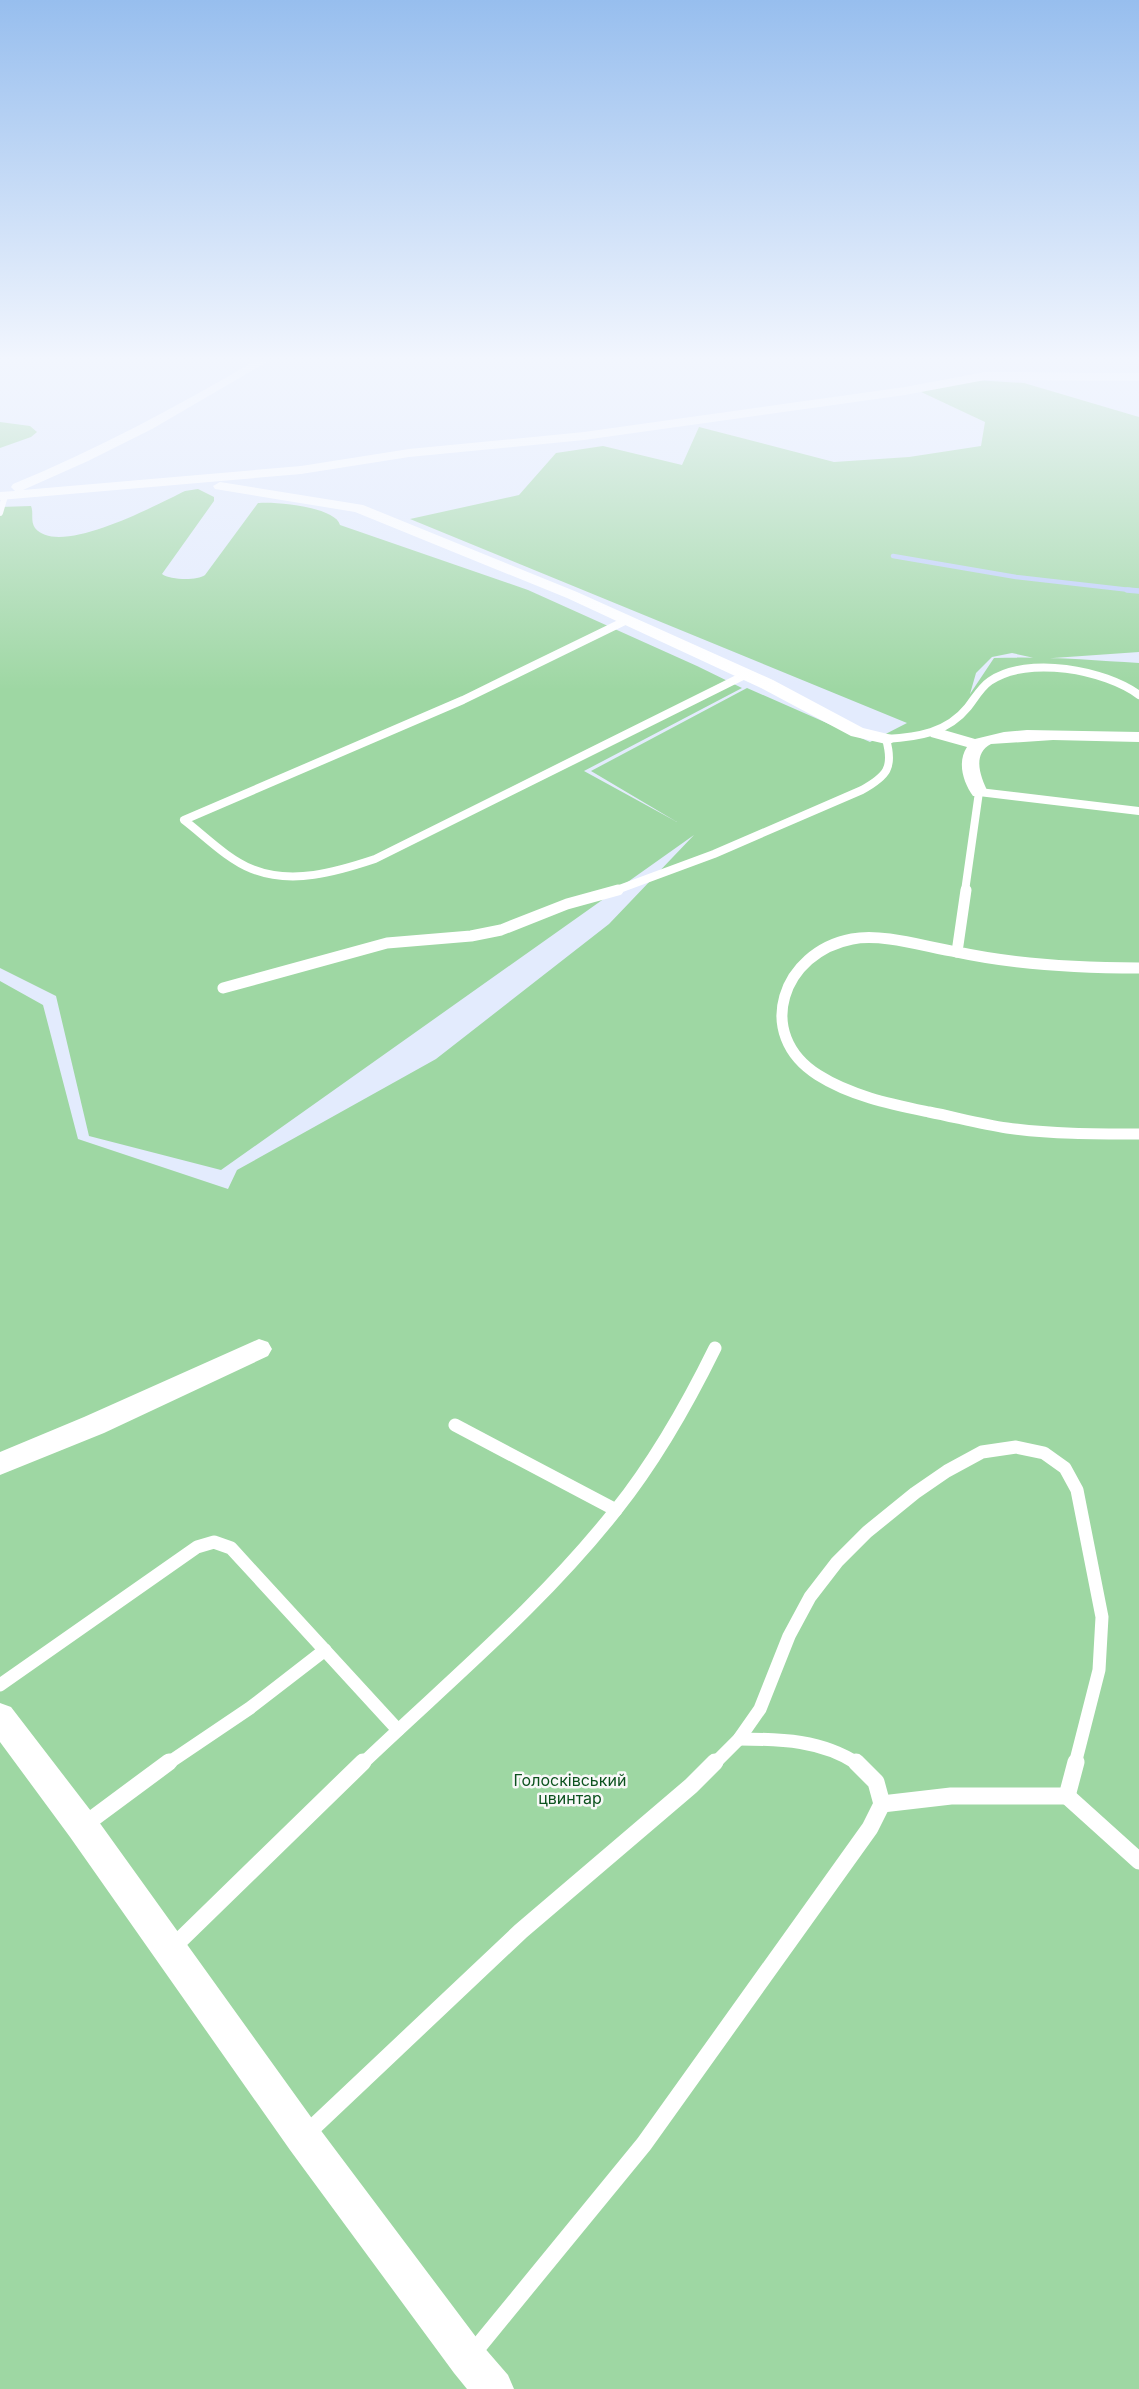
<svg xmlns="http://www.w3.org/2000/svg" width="1139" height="2389" viewBox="0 0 1139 2389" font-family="Inter,sans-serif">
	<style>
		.green { fill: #9ed7a3 }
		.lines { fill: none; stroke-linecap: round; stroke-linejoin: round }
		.stream-far1 { stroke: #bdcef8; stroke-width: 4.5 }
		.stream { stroke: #bdcef8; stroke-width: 5.5 }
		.lane-far4 { stroke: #fff; stroke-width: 6 }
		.lane-far3 { stroke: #fff; stroke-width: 8 }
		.lane-far2 { stroke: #fff; stroke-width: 11 }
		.lane-far1 { stroke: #fff; stroke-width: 13 }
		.lane { stroke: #fff; stroke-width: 17 }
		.street { fill: #fff; fill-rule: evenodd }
		.labels { text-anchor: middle; stroke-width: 5; stroke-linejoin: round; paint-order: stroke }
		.near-park-label { font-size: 16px; fill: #0c521e; stroke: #f8f8f8 }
	</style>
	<rect width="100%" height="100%" fill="#e3ebfd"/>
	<!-- green -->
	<g class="green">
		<path d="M 975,380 L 1024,383 L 1139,417 L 1139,652 L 1039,659 L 1012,653 L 992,657 L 976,673 L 970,694 L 994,658 C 1042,656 1091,660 1139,663 L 1139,2389 L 0,2389 L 0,981 L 43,1005 L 78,1139 L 228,1189 L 237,1170 L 436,1059 L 609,924 L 694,835 L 221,1170 L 89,1136 L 56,996 L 0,968 L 0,507 L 31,506 C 34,513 30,521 35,528 C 59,558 158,504 185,491 L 198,489 L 214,497 L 214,501 L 162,574 C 170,580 197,581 205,575 L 258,503 C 274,501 336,507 340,525 L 528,590 L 697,666 L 742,688 L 584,771 L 677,822 L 591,771 L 747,688 L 870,742 L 907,723 L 410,519 L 519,495 L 556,453 L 603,446 L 682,465 L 699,427 L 834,462 L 909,457 L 981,446 L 985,422 L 919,391 Z"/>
		<path d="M 0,422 L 30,426 L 37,432 L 31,437 L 0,448 Z"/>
	</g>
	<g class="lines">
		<!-- stream-far1 -->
		<path class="stream-far1" d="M 893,556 L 1016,577 L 1139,591"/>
		<!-- stream -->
		<path class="stream" d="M 1127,590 L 1139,591"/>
		<!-- lane-far4 -->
		<path class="lane-far4" d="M 0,513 L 5,496"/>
		<!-- lane-far3 -->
		<g class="lane-far3">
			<path d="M 627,620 L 463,700 L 184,820 C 205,836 227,859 252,869 C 292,885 336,872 375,859 L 747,674"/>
			<path d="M 614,891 L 714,854 L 862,790 C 887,776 894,768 886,739 C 918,737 947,733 968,707 C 975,698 981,687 990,681 C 1028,655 1105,670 1139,695"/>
			<path d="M 965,891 L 979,792 L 1139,811"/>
		</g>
		<!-- lane-far2 -->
		<g class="lane-far2">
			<path d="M 966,890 L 957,952 C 1017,965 1077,968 1139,968"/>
			<path d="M 957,952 C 926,947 883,933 852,939 C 783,952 753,1034 818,1075 C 851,1096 891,1104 929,1112 C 955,1117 980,1124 1007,1128 C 1050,1134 1095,1134 1139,1134"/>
			<path d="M 223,988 L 387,943 L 471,936 L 501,930 L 567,904 L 618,890"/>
		</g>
		<!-- lane-far1 -->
		<g class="lane-far1">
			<path d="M 455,1425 L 616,1510"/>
			<path d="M 0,1685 L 197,1547 L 214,1542 L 231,1548 L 398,1730"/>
			<path d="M 739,1739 C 781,1739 822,1740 858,1764"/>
			<path d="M 167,1764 L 250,1708 L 325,1650"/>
			<path d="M 362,1764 C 449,1681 542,1604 616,1510 C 656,1460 687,1405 715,1348"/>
			<path d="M 714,1764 L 739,1739 L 760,1709 L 789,1636 L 810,1597 L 837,1562 L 867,1532 L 915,1493 L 947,1471 L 982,1452 L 1016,1447 L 1044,1453 L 1065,1468 L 1077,1490 L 1102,1617 L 1099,1670 L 1075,1764"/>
		</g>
		<!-- lane -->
		<g class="lane">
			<path d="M 856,1762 L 876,1782 L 882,1804"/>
			<path d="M 1067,1796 L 1139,1861"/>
			<path d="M 84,1825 L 169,1762"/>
			<path d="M 172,1948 L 363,1762"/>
			<path d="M 306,2134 L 521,1931 L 691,1786 L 715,1762"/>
			<path d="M 472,2354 L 644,2144 L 870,1828 L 882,1804 L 951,1796 L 1067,1796 L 1076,1762"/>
		</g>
		<!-- street -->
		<g class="street">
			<path d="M 263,356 L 277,356 L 152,429 L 88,461 L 23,490 L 301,466 L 409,449 L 584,432 L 905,387 L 985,372 L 1139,373 L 1139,381 L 985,380 L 905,395 L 584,440 L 409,457 L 301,474 L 0,500 L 0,492 L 15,491 L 11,487 L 13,484 C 100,448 182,404 263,356 Z"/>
			<path d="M 220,482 L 363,505 L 577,592 L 773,680 L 863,728 L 892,735 L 895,739 L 892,743 L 886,744 L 851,736 L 761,688 L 567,598 L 355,512 L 215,489 L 213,486 Z"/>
			<path d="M 937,728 L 975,739 L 1004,732 L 1027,730 L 1139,732 L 1139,742 L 1053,740 L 991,744 C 972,754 980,776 988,792 L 985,796 L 973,796 C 963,782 957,762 967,747 L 931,737 L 928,733 L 931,729 Z"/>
			<path d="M 259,1339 L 268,1342 L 272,1349 L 268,1356 L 104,1433 L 0,1475 L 0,1452 L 84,1417 Z"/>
			<path d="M 0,1703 L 11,1707 L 94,1815 L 316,2124 L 482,2345 L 508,2375 L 514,2389 L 467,2389 L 454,2373 L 290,2150 L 70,1837 L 0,1742 Z"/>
		</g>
	</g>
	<!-- sky -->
	<linearGradient id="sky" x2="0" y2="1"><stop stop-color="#97beee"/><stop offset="0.52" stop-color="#f2f6fe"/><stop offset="1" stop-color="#f2f6fe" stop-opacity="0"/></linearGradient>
	<rect width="1139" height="690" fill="url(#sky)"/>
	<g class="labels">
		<!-- near-park labels -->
		<g class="near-park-label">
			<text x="570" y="1786">Голосківський<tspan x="570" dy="18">цвинтар</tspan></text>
		</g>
	</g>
</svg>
